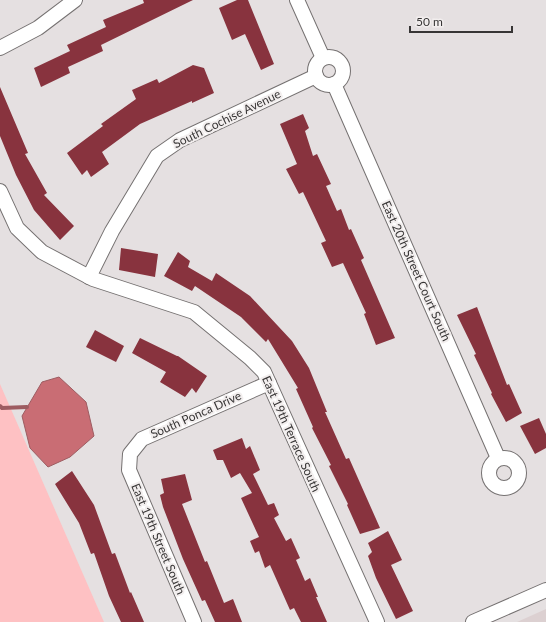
<svg xmlns="http://www.w3.org/2000/svg" width="546" height="622" viewBox="0 0 546 622" font-family="Lato,sans-serif">
	<style>
		.built { fill: #dcd0d1 }
		.green { fill: #fec1c3 }
		.water { fill: #c96d74; stroke: #9d5c61 }
		.lines { fill: none; stroke-linecap: round; stroke-linejoin: round }
		.stream { stroke: #9d5c61; stroke-width: 4 }
		.building { fill: #88333e }
		.minor-casing { stroke: #757171; stroke-width: 16 }
		.minor { stroke: #fff; stroke-width: 14 }
		.labels { text-anchor: middle; stroke-width: 4; stroke-linejoin: round; paint-order: stroke }
		.street-label { font-size: 12px; fill: #373535; stroke: #f2eeee }
	</style>
	<rect width="100%" height="100%" fill="#e5e0e1"/>
	<!-- built -->
	<path class="built" d="M 546,609 L 546,622 L 517,622 Z"/>
	<!-- green -->
	<path class="green" d="M 0,384 L 104,622 L 0,622 Z"/>
	<!-- water -->
	<path class="water" d="M 59,377 L 86,402 L 94,436 L 70,457 L 48,467 L 30,448 L 22,416 L 42,382 Z"/>
	<g class="lines">
		<!-- stream -->
		<path class="stream" d="M 0,406 L 2,408 L 27,407"/>
	</g>
	<!-- building -->
	<g class="building">
		<path d="M 143,0 L 193,0 L 101,45 L 103,51 L 68,67 L 70,73 L 41,87 L 34,68 L 70,51 L 67,45 L 106,27 L 103,20 L 144,3 Z"/>
		<path d="M 237,0 L 248,0 L 274,64 L 261,70 L 245,34 L 232,40 L 219,8 Z"/>
		<path d="M 193,65 L 204,68 L 214,93 L 192,103 L 192,101 L 140,124 L 102,152 L 109,164 L 91,177 L 87,170 L 82,175 L 67,153 L 103,126 L 101,124 L 136,99 L 132,90 L 157,79 L 159,83 Z"/>
		<path d="M 0,87 L 28,153 L 25,154 L 47,193 L 44,195 L 74,226 L 60,240 L 34,210 L 16,175 L 0,136 Z"/>
		<path d="M 303,114 L 309,128 L 305,131 L 313,156 L 317,154 L 331,184 L 326,186 L 337,211 L 341,209 L 349,230 L 351,229 L 364,258 L 361,260 L 395,338 L 376,345 L 364,314 L 366,313 L 343,263 L 332,267 L 321,243 L 326,241 L 303,192 L 299,194 L 286,169 L 297,164 L 280,124 Z"/>
		<path d="M 121,248 L 158,254 L 155,277 L 119,270 Z"/>
		<path d="M 178,252 L 190,261 L 188,267 L 212,281 L 216,273 L 250,296 L 292,341 L 309,368 L 327,412 L 325,412 L 346,459 L 349,458 L 380,528 L 360,534 L 347,505 L 348,504 L 329,466 L 331,465 L 312,428 L 313,427 L 296,389 L 298,388 L 268,339 L 266,342 L 241,317 L 195,286 L 192,291 L 164,276 Z"/>
		<path d="M 477,307 L 507,385 L 509,384 L 522,413 L 506,422 L 491,394 L 492,393 L 474,355 L 476,354 L 457,315 Z"/>
		<path d="M 95,330 L 124,346 L 116,362 L 86,347 Z"/>
		<path d="M 140,338 L 177,356 L 178,356 L 207,376 L 196,393 L 192,388 L 185,397 L 160,382 L 166,372 L 132,353 Z"/>
		<path d="M 539,418 L 546,434 L 546,448 L 535,454 L 520,426 Z"/>
		<path d="M 242,438 L 246,449 L 250,446 L 260,470 L 253,474 L 268,505 L 274,503 L 279,515 L 274,518 L 286,541 L 291,538 L 300,558 L 296,560 L 305,581 L 310,578 L 318,597 L 316,597 L 327,622 L 301,622 L 294,608 L 290,610 L 270,565 L 265,568 L 259,551 L 255,553 L 250,541 L 259,537 L 241,498 L 252,493 L 240,473 L 231,478 L 223,460 L 217,460 L 213,450 Z"/>
		<path d="M 72,471 L 94,505 L 112,554 L 115,553 L 130,593 L 131,592 L 144,622 L 121,622 L 109,596 L 94,553 L 91,554 L 79,523 L 55,484 Z"/>
		<path d="M 185,474 L 192,500 L 182,504 L 205,562 L 207,561 L 224,603 L 233,599 L 242,622 L 215,622 L 205,600 L 202,601 L 183,559 L 163,507 L 160,495 L 164,493 L 161,479 Z"/>
		<path d="M 388,531 L 402,560 L 391,565 L 413,611 L 396,619 L 376,578 L 368,556 L 372,552 L 368,543 Z"/>
	</g>
	<g class="lines">
		<defs>
			<g id="minor">
				<path d="M 297,0 L 323,58"/>
				<path d="M 0,48 L 38,28 L 75,0"/>
				<circle cx="329" cy="71" r="14"/>
				<path d="M 334,84 L 498,458"/>
				<path d="M 0,191 L 17,228 L 42,252 L 93,279 L 194,312 L 250,358 L 264,372 L 377,622"/>
				<path d="M 89,277 L 112,231 L 157,156 L 180,140 L 316,76"/>
				<circle cx="504" cy="473" r="15"/>
				<path d="M 194,622 L 129,470 L 130,454 L 142,439 L 269,383"/>
				<path d="M 473,622 L 546,590"/>
			</g>
		</defs>
		<!-- minor casing -->
		<use href="#minor" class="minor-casing"/>
		<!-- minor -->
		<use href="#minor" class="minor"/>
	</g>
	<g class="labels">
		<!-- street labels -->
		<g class="street-label">
			<text transform="translate(227 119) rotate(-26)" y="4">South Cochise Avenue</text>
			<text transform="translate(416 271) rotate(66)" y="4">East 20th Street Court South</text>
			<text transform="translate(196 415) rotate(-24)" y="4">South Ponca Drive</text>
			<text transform="translate(291 434) rotate(66)" y="4">East 19th Terrace South</text>
			<text transform="translate(158 539) rotate(67)" y="4">East 19th Street South</text>
		</g>
	</g>
	<!-- scale -->
	<path d="M410 26v6h102v-6" fill="none" stroke="#373535" stroke-width="2"/>
	<text x="416" y="26" font-size="12" fill="#373535" stroke="#f2eeee" stroke-width="3" paint-order="stroke">50 m</text>
</svg>
